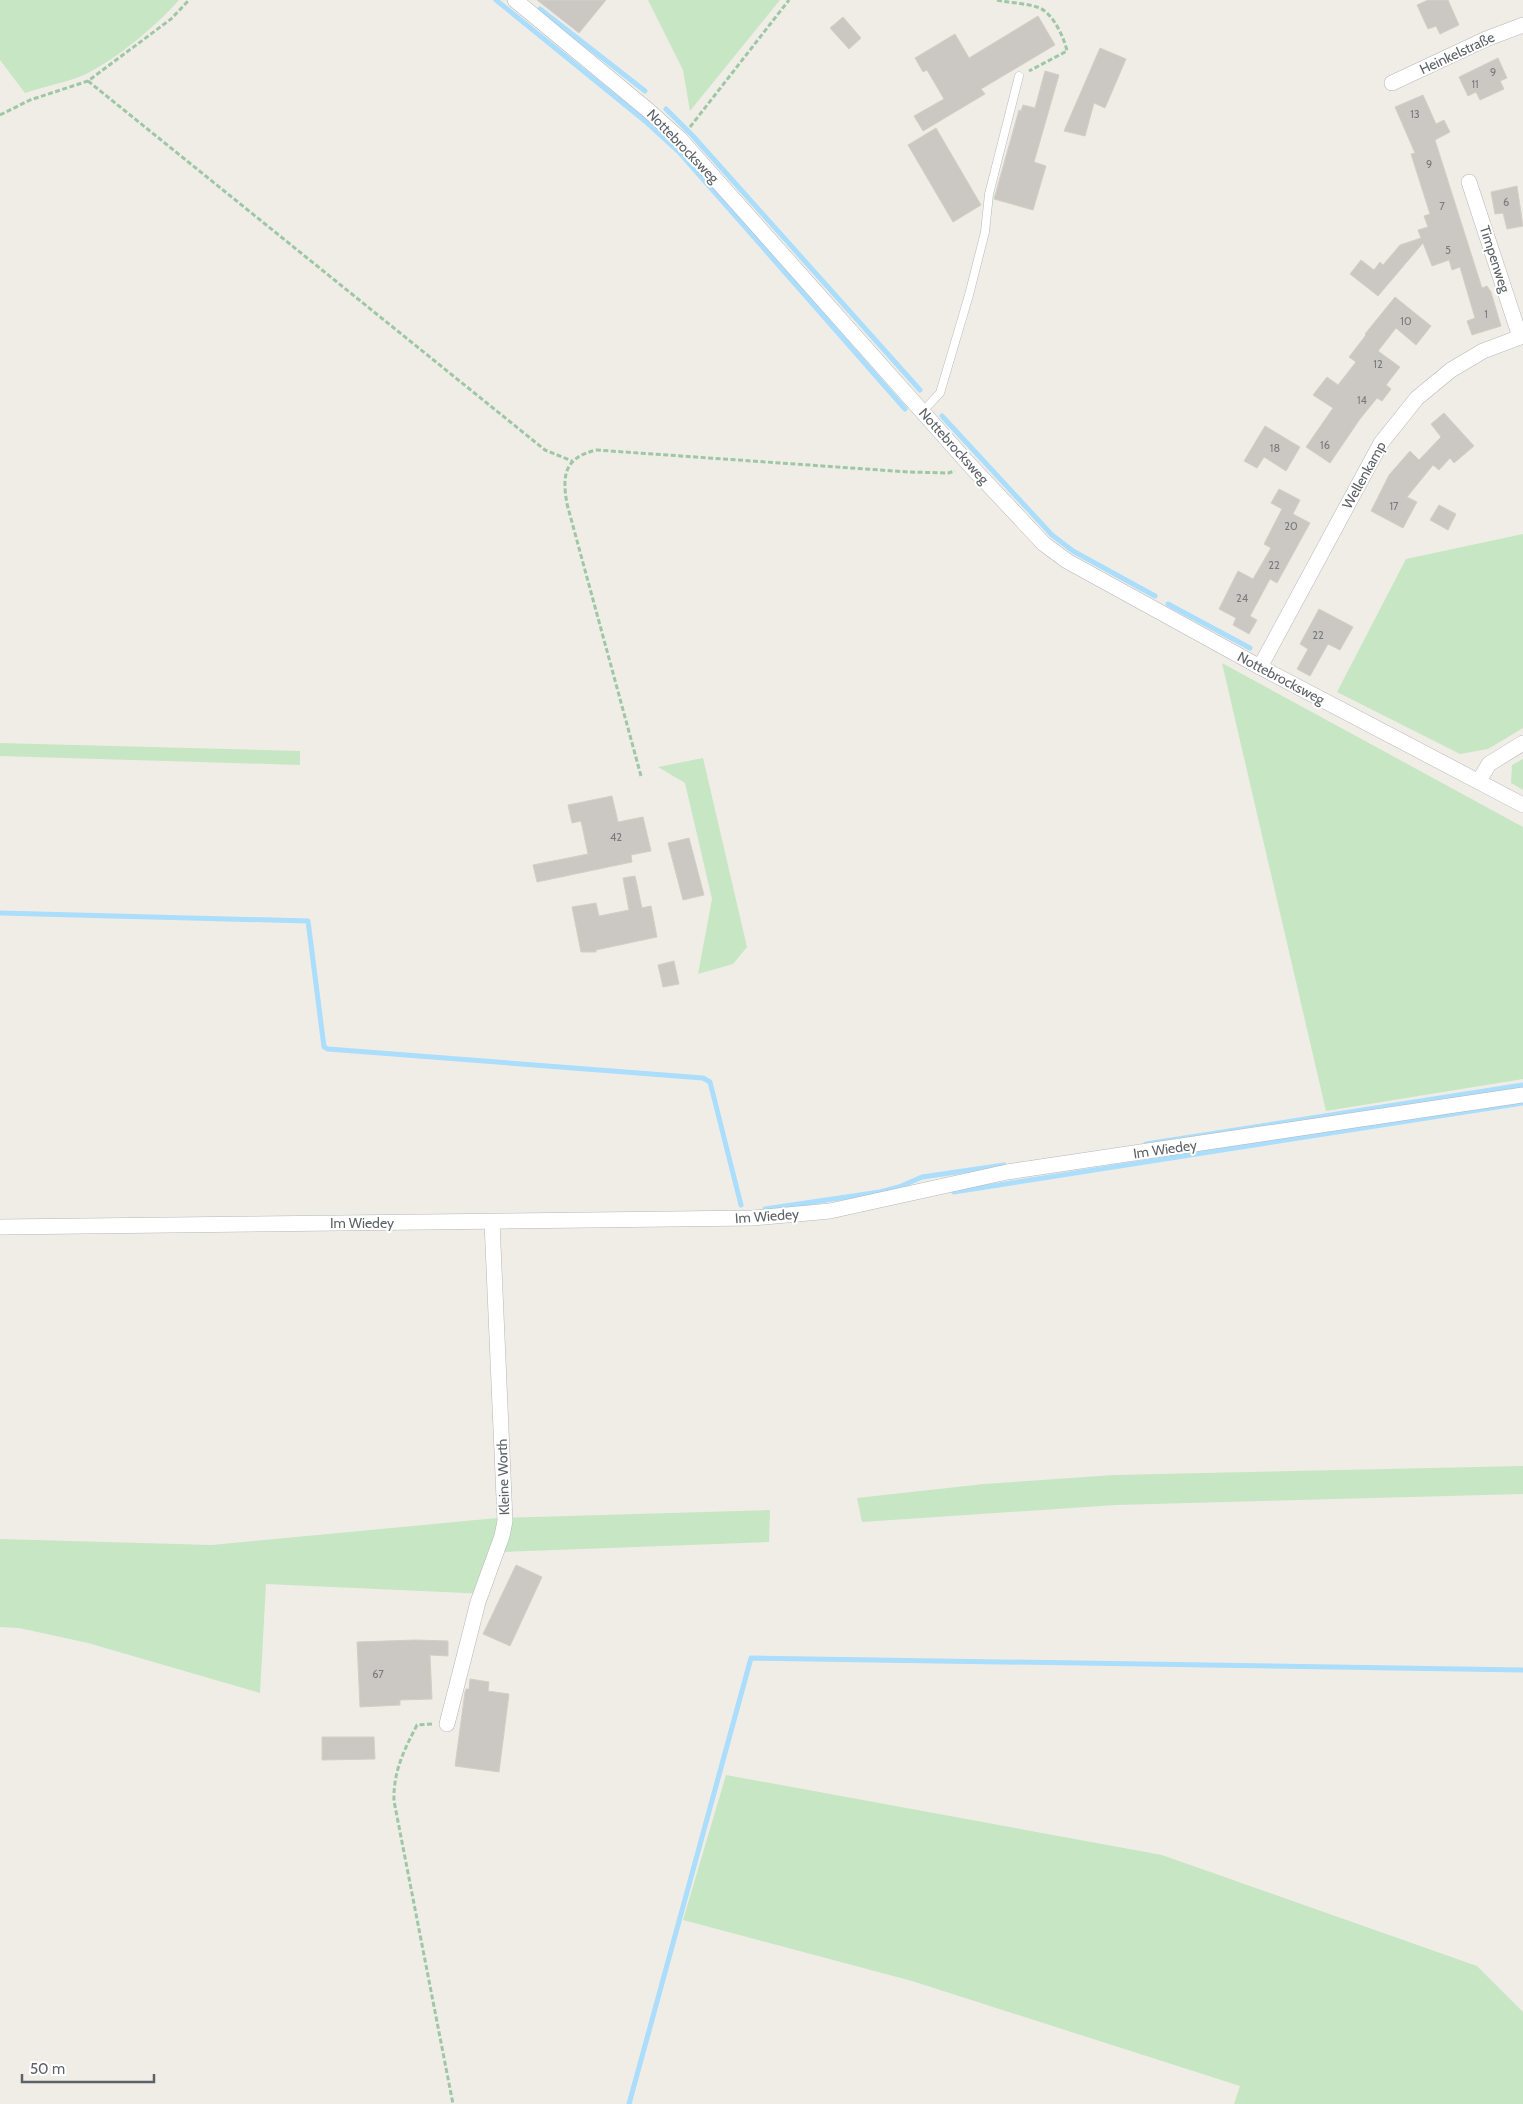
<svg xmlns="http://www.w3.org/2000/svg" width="1523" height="2104" viewBox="0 0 1523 2104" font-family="Cabin,sans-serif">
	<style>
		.green { fill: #c7e6c4 }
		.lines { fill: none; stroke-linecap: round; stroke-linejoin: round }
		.stream { stroke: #abddfc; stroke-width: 5 }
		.building { fill: #cbc8c4; stroke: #d4cfc5 }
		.lane-casing { stroke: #b4b7bb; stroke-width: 9 }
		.street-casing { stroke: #b4b7bb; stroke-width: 16 }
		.path { stroke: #9ec7a6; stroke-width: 3; stroke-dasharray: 5 2.5; stroke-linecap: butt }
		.lane { stroke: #fff; stroke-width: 8 }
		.street { stroke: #fff; stroke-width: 15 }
		.labels { text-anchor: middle; stroke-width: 4; stroke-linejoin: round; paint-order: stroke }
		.number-label { font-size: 11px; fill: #797c7e }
		.street-label { font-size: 14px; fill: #5e6266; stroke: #fff }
	</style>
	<rect width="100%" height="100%" fill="#f0ede7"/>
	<!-- green -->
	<g class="green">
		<path d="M 0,0 L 179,0 C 156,26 119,57 88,73 C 70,82 45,86 25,93 L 0,60 Z"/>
		<path d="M 648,0 L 780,0 L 690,111 L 683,70 Z"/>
		<path d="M 1523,534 L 1523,728 L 1488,749 L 1460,754 L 1337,692 L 1406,559 Z"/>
		<path d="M 1222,663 L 1523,827 L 1523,1079 L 1326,1111 Z"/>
		<path d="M 0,743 L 300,751 L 300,765 L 0,756 Z"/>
		<path d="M 703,758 L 747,947 L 733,964 L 698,974 L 712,899 L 685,783 L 658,767 Z"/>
		<path d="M 1523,759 L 1523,790 L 1511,783 L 1512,765 Z"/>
		<path d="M 1523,1466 L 1523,1494 L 1116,1505 L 862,1522 L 857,1498 L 984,1484 L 1114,1475 Z"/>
		<path d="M 770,1510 L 769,1542 L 504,1552 L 488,1594 L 266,1584 L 260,1693 L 88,1643 L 19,1628 L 0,1627 L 0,1539 L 212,1545 L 497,1518 Z"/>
		<path d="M 726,1775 L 1162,1855 L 1477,1966 L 1523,2012 L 1523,2104 L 1234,2104 L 1240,2086 L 912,1981 L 683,1920 Z"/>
	</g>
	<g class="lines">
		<!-- stream -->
		<g class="stream">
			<path d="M 496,0 L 645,121 L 680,153 L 905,409"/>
			<path d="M 540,9 L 645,91"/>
			<path d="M 666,109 L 693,136 L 920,390"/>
			<path d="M 942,416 L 1052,535 L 1073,551 L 1155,596"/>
			<path d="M 1168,604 L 1250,648"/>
			<path d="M 0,913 L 308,921 L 324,1047 L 328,1049 L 703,1078 L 710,1082 L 741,1205"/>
			<path d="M 1146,1144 L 1523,1085"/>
			<path d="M 954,1192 L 1523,1103"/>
			<path d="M 765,1209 L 880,1192 L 899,1187 L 922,1177 L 1004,1165"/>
			<path d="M 629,2104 L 751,1658 L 1523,1670"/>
		</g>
	</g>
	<!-- building -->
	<g class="building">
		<path d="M 537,0 L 606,0 L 579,33 Z"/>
		<path d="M 1428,0 L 1448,0 L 1459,25 L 1440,34 L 1436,26 L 1428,29 L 1417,5 Z"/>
		<path d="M 1038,16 L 1055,45 L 981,89 L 985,94 L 923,131 L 914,116 L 944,99 L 927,70 L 923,72 L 915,58 L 955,34 L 969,58 Z"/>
		<path d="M 843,17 L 861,38 L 849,49 L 830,28 Z"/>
		<path d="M 1100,48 L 1126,59 L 1105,108 L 1094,103 L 1085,136 L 1064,131 Z"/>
		<path d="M 1498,58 L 1507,78 L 1500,81 L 1504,89 L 1480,100 L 1476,92 L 1468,96 L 1459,77 Z"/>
		<path d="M 1045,71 L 1059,75 L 1034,162 L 1046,166 L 1033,210 L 994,199 L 1019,110 L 1021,111 L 1023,105 L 1035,108 Z"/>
		<path d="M 1423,95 L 1436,124 L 1444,120 L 1450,132 L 1435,140 L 1482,288 L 1487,286 L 1491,292 L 1501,326 L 1472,335 L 1467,321 L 1475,318 L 1460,267 L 1452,270 L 1449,260 L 1432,266 L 1423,243 L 1378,296 L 1350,274 L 1361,260 L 1374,270 L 1380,262 L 1383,265 L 1400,245 L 1421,238 L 1418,230 L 1428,227 L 1424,216 L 1430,214 L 1411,154 L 1415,153 L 1395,107 Z"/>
		<path d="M 936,128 L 981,205 L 953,222 L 908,145 Z"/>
		<path d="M 1517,186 L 1523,226 L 1507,229 L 1503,213 L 1495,214 L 1491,192 Z"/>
		<path d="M 1395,297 L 1431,326 L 1416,345 L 1396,328 L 1378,351 L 1400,367 L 1386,385 L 1391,389 L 1382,401 L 1377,398 L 1360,419 L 1330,463 L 1306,447 L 1333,408 L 1313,395 L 1327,377 L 1338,385 L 1356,362 L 1349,357 L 1366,335 L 1365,334 Z"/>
		<path d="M 1444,413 L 1474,446 L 1454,463 L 1450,458 L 1439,470 L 1433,465 L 1407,497 L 1417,502 L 1403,528 L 1371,511 L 1389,475 L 1410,451 L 1419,460 L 1441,437 L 1431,424 Z"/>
		<path d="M 1265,426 L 1300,447 L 1286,471 L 1264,457 L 1257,468 L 1244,461 Z"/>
		<path d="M 1279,489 L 1300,500 L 1293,514 L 1310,523 L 1277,583 L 1270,579 L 1250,616 L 1257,620 L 1249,634 L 1233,625 L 1236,618 L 1219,609 L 1238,571 L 1253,579 L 1271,548 L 1264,544 L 1282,509 L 1271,503 Z"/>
		<path d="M 1439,505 L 1456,514 L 1448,530 L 1430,520 Z"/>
		<path d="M 1319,609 L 1353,627 L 1340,650 L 1328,644 L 1310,676 L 1297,669 L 1308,649 L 1300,644 Z"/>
		<path d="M 612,796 L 618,822 L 643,817 L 651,851 L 631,855 L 632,862 L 537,882 L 533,865 L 588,854 L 581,821 L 572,823 L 568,805 Z"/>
		<path d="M 689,838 L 704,895 L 683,900 L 668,843 Z"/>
		<path d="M 635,876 L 642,908 L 651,906 L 657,937 L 596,950 L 596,952 L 581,952 L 572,907 L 596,903 L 599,916 L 629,910 L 623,878 Z"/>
		<path d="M 674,961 L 679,984 L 663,987 L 658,965 Z"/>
		<path d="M 516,1565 L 542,1577 L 510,1646 L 483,1634 Z"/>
		<path d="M 415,1640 L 448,1641 L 448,1656 L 430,1655 L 432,1699 L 400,1700 L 400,1705 L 360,1707 L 357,1642 Z"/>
		<path d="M 470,1679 L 489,1682 L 488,1691 L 509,1694 L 499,1772 L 455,1766 L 465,1692 L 466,1689 L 469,1689 Z"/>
		<path d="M 322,1737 L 374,1737 L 375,1759 L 322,1760 Z"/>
	</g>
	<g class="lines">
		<defs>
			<path id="lane" d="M 923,411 L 940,393 L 969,295 L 985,232 L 989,194 L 1019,76"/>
			<g id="street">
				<path d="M 515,0 L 649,111 L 680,139 L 967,462 L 1044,544 L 1067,561 L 1260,667 L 1523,805"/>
				<path d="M 1392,83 L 1486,39 L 1523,25"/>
				<path d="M 1469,182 L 1520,337"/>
				<path d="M 1260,667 L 1381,443 L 1417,398 L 1451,370 L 1483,351 L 1523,336"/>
				<path d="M 1479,781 L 1489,764 L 1523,743"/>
				<path d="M 0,1227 L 753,1218 L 830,1211 L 1007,1172 L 1523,1095"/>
				<path d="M 447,1724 L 478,1602 L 502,1536 L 505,1521 L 492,1222"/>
			</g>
		</defs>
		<!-- lane casing -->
		<use href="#lane" class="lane-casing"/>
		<!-- street casing -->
		<use href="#street" class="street-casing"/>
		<!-- path -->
		<g class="path">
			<path d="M 997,0 C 1010,3 1024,3 1037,7 C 1052,11 1064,37 1067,51 L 1029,71"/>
			<path d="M 88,81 L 545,450 L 572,461"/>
			<path d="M 0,115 L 30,100 L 88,81 L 171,19 L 189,0"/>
			<path d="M 690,127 L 789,0"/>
			<path d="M 641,776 L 567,504 C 562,475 564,458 596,450 L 908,472 L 948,473 L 955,471"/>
			<path d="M 432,1724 L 417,1725 C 404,1750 393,1772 394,1801 L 453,2104"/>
		</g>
		<!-- lane -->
		<use href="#lane" class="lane"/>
		<!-- street -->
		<use href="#street" class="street"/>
	</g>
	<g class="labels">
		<!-- number labels -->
		<g class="number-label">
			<text x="1493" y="76">9</text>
			<text x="1475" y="88">11</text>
			<text x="1415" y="118">13</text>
			<text x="1429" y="168">9</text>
			<text x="1506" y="206">6</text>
			<text x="1442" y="210">7</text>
			<text x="1448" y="254">5</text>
			<text x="1486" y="318">1</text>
			<text x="1406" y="325">10</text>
			<text x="1378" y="368">12</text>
			<text x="1362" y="404">14</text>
			<text x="1325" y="449">16</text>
			<text x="1275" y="452">18</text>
			<text x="1394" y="510">17</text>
			<text x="1291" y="530">20</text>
			<text x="1274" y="569">22</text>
			<text x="1242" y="602">24</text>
			<text x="1318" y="639">22</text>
			<text x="616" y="841">42</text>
			<text x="378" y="1678">67</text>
		</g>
		<!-- street labels -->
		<g class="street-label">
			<text transform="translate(1457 53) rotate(-25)" y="5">Heinkelstraße</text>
			<text transform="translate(683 146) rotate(46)" y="5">Nottebrocksweg</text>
			<text transform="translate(1495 259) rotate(72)" y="5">Timpenweg</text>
			<text transform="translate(954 446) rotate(48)" y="5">Nottebrocksweg</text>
			<text transform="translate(1364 475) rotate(-61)" y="5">Wellenkamp</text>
			<text transform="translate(1281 678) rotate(28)" y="5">Nottebrocksweg</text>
			<text transform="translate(1165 1149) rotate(-8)" y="5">Im Wiedey</text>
			<text transform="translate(767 1216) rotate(-4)" y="5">Im Wiedey</text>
			<text x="362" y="1228">Im Wiedey</text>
			<text transform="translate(503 1477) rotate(-92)" y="5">Kleine Worth</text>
		</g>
	</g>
	<!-- scale -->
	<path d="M22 2074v8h132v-8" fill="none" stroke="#5e6266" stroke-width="2.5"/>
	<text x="30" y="2074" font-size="15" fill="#5e6266" stroke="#ffffff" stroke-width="4" paint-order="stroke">50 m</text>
</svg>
